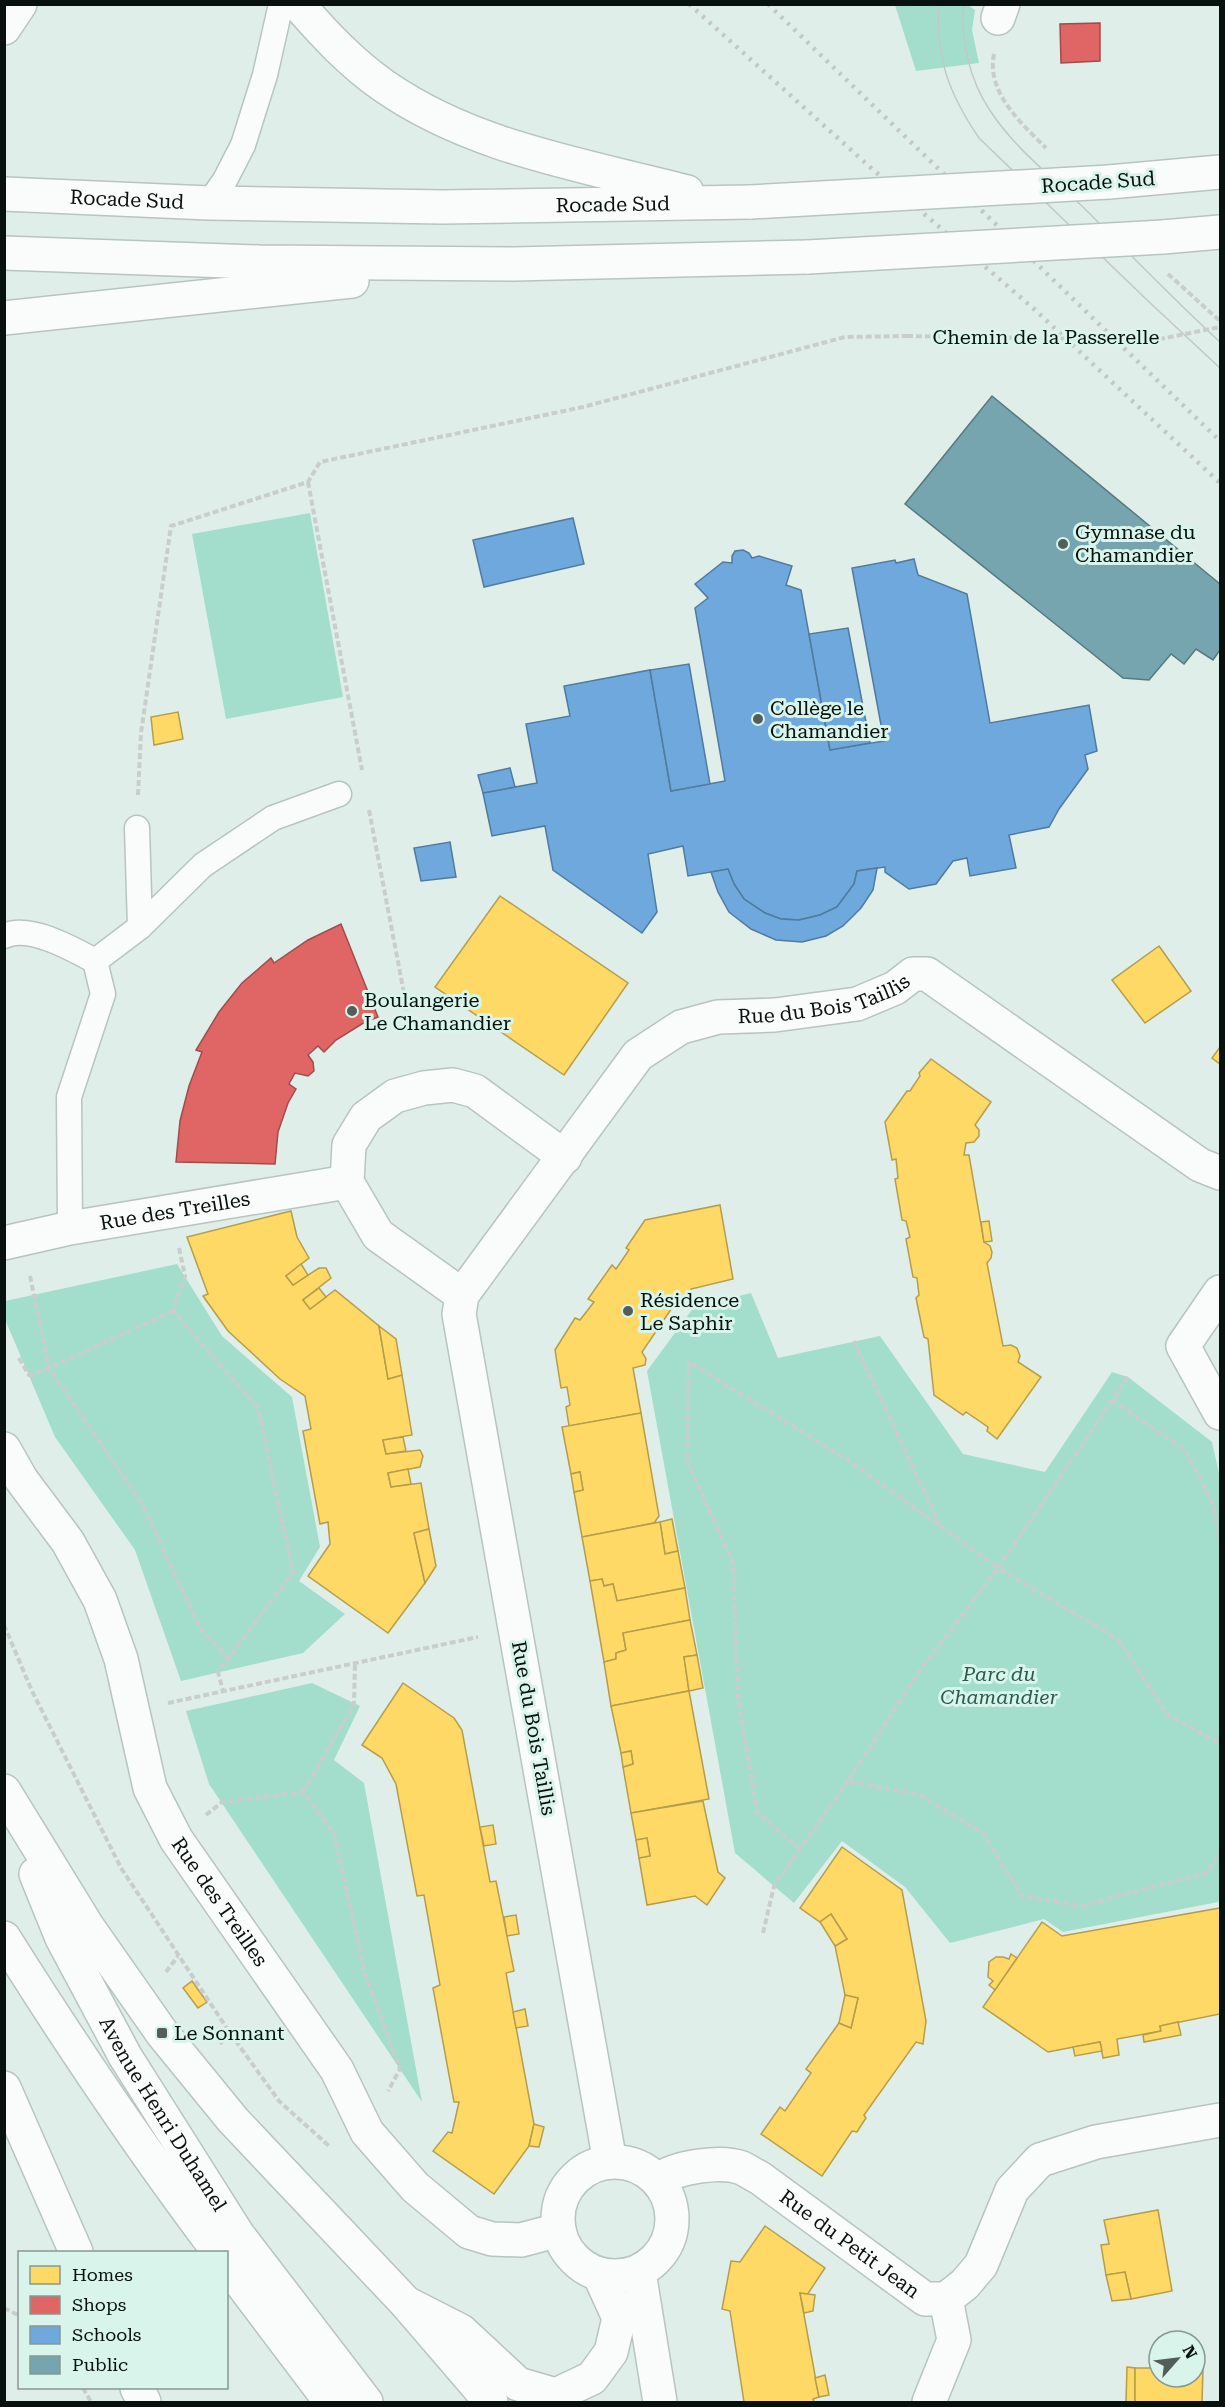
<svg xmlns="http://www.w3.org/2000/svg" width="1225" height="2407" viewBox="0 0 1225 2407" font-family="'Roboto Serif',serif">
	<style>
		.green { fill: #a3decc }
		.homes { fill: #ffd966; stroke: #b59d4c; stroke-width: 1.5 }
		.shops { fill: #e06666; stroke: #9f4c4c; stroke-width: 1.5 }
		.schools { fill: #6fa8dc; stroke: #507b9e; stroke-width: 1.5 }
		.public { fill: #76a5af; stroke: #55797f; stroke-width: 1.5 }
		.lines { fill: none; stroke-linecap: round; stroke-linejoin: round }
		.service-casing { stroke: #b8c4c0; stroke-width: 27 }
		.minor-casing { stroke: #b8c4c0; stroke-width: 36 }
		.secondary-casing { stroke: #b8c4c0; stroke-width: 36 }
		.trunk-casing { stroke: #b8c4c0; stroke-width: 36 }
		.path { stroke: #c9cdcc; stroke-width: 4; stroke-dasharray: 6 3; stroke-linecap: butt }
		.service { stroke: #fafcfc; stroke-width: 24 }
		.minor { stroke: #fafcfc; stroke-width: 33 }
		.secondary { stroke: #fafcfc; stroke-width: 33 }
		.trunk { stroke: #fafcfc; stroke-width: 33 }
		.tram { stroke: #c3c8c6; stroke-width: 1.5 }
		.rail { stroke: #c3c8c6; stroke-width: 4.5; stroke-dasharray: 3 6; stroke-linecap: butt }
		.trunk-bridge-casing { stroke: #b8c4c0; stroke-width: 36; stroke-linecap: butt }
		.path-bridge { stroke: #c9cdcc; stroke-width: 4; stroke-dasharray: 6 3; stroke-linecap: butt }
		.trunk-bridge { stroke: #fafcfc; stroke-width: 33 }
		.poi-dot { fill: #535e5b; stroke: #d9f4ea; stroke-width: 2 }
		.labels { text-anchor: middle; stroke-width: 6; stroke-linejoin: round; paint-order: stroke }
		.street-label { font-size: 20px; fill: #08110e; stroke: #d9f4ea }
		.poi-label { font-size: 20px; fill: #08110e; stroke: #d9f4ea; text-anchor: start }
		.park-label { font-size: 20px; font-style: italic; fill: #285c4d; stroke: #d9f4ea }
	</style>
	<rect width="100%" height="100%" fill="#dfeee9"/>
	<!-- green -->
	<g class="green">
		<path d="M 895,5 L 968,5 L 975,10 L 972,30 L 979,63 L 916,71 Z"/>
		<path d="M 310,513 L 343,697 L 226,719 L 192,534 Z"/>
		<path d="M 177,1264 L 222,1336 L 292,1397 L 320,1547 L 299,1581 L 345,1614 L 303,1653 L 181,1681 L 135,1550 L 55,1437 L 4,1317 L 5,1301 Z"/>
		<path d="M 751,1293 L 778,1358 L 880,1336 L 963,1454 L 1045,1472 L 1112,1372 L 1128,1377 L 1212,1442 L 1220,1478 L 1220,1898 L 1218,1902 L 1063,1932 L 1044,1919 L 950,1943 L 905,1887 L 842,1841 L 794,1903 L 735,1853 L 647,1371 L 694,1307 Z"/>
		<path d="M 312,1683 L 360,1706 L 334,1760 L 364,1783 L 422,2102 L 209,1784 L 186,1711 Z"/>
	</g>
	<!-- homes -->
	<g class="homes">
		<path d="M 178,712 L 183,739 L 154,745 L 151,717 Z"/>
		<path d="M 500,896 L 628,983 L 564,1075 L 435,987 Z"/>
		<path d="M 1159,946 L 1191,991 L 1145,1023 L 1112,980 Z"/>
		<path d="M 1220,1047 L 1220,1064 L 1212,1058 Z"/>
		<path d="M 931,1059 L 991,1102 L 975,1125 L 979,1130 L 979,1136 L 974,1142 L 966,1143 L 964,1155 L 969,1155 L 984,1242 L 990,1246 L 992,1252 L 991,1258 L 987,1263 L 1003,1346 L 1011,1345 L 1017,1348 L 1020,1356 L 1018,1362 L 1041,1377 L 997,1439 L 987,1431 L 988,1427 L 966,1412 L 963,1415 L 934,1395 L 928,1339 L 924,1337 L 916,1298 L 919,1295 L 917,1278 L 913,1277 L 906,1239 L 910,1237 L 906,1221 L 902,1220 L 895,1179 L 898,1178 L 896,1159 L 892,1160 L 885,1122 L 907,1091 L 910,1091 L 920,1076 L 919,1073 Z"/>
		<path d="M 720,1205 L 733,1279 L 691,1289 L 692,1296 L 689,1302 L 683,1305 L 676,1302 L 642,1352 L 646,1359 L 645,1365 L 633,1368 L 641,1413 L 569,1426 L 566,1407 L 570,1405 L 567,1387 L 561,1388 L 555,1350 L 575,1318 L 580,1320 L 594,1302 L 588,1299 L 612,1265 L 616,1269 L 629,1250 L 626,1248 L 645,1220 Z"/>
		<path d="M 291,1211 L 297,1237 L 309,1258 L 286,1276 L 293,1285 L 319,1268 L 326,1268 L 331,1278 L 303,1300 L 310,1309 L 335,1290 L 379,1326 L 388,1379 L 402,1375 L 412,1435 L 383,1440 L 386,1454 L 420,1450 L 423,1456 L 420,1467 L 388,1473 L 391,1487 L 421,1483 L 429,1529 L 414,1533 L 425,1583 L 388,1633 L 308,1576 L 330,1544 L 328,1522 L 320,1524 L 303,1431 L 311,1429 L 305,1396 L 280,1379 L 228,1331 L 203,1296 L 208,1294 L 187,1237 Z"/>
		<path d="M 989,1221 L 992,1241 L 984,1242 L 981,1222 Z"/>
		<path d="M 301,1264 L 308,1275 L 293,1285 L 286,1276 Z"/>
		<path d="M 319,1288 L 326,1297 L 310,1309 L 303,1300 Z"/>
		<path d="M 379,1326 L 396,1339 L 402,1375 L 388,1379 Z"/>
		<path d="M 641,1413 L 659,1516 L 654,1523 L 582,1537 L 574,1492 L 583,1490 L 580,1472 L 571,1474 L 562,1427 Z"/>
		<path d="M 403,1437 L 406,1451 L 386,1454 L 383,1440 Z"/>
		<path d="M 408,1469 L 411,1484 L 391,1487 L 388,1473 Z"/>
		<path d="M 580,1472 L 583,1490 L 574,1492 L 571,1474 Z"/>
		<path d="M 672,1519 L 678,1551 L 665,1554 L 660,1522 Z"/>
		<path d="M 660,1522 L 665,1554 L 678,1551 L 685,1588 L 617,1601 L 613,1584 L 604,1586 L 602,1579 L 590,1581 L 582,1537 Z"/>
		<path d="M 429,1529 L 436,1566 L 425,1583 L 414,1533 Z"/>
		<path d="M 602,1579 L 604,1586 L 613,1584 L 617,1601 L 685,1588 L 690,1620 L 623,1633 L 626,1650 L 616,1653 L 616,1659 L 604,1662 L 590,1581 Z"/>
		<path d="M 690,1620 L 697,1655 L 684,1657 L 689,1691 L 611,1706 L 604,1662 L 616,1659 L 616,1653 L 626,1650 L 623,1633 Z"/>
		<path d="M 697,1655 L 703,1688 L 689,1691 L 684,1657 Z"/>
		<path d="M 403,1683 L 454,1718 L 462,1730 L 490,1882 L 496,1881 L 514,1971 L 506,1973 L 534,2124 L 529,2146 L 494,2194 L 433,2151 L 448,2132 L 452,2133 L 459,2102 L 454,2102 L 433,1988 L 440,1985 L 424,1895 L 417,1896 L 396,1784 L 382,1758 L 362,1745 Z"/>
		<path d="M 689,1691 L 709,1799 L 631,1813 L 623,1767 L 633,1764 L 631,1751 L 621,1753 L 611,1706 Z"/>
		<path d="M 631,1751 L 633,1764 L 623,1767 L 621,1753 Z"/>
		<path d="M 703,1801 L 718,1872 L 725,1878 L 707,1905 L 695,1896 L 647,1905 L 639,1858 L 650,1856 L 647,1838 L 636,1840 L 631,1813 Z"/>
		<path d="M 493,1825 L 496,1844 L 484,1846 L 480,1827 Z"/>
		<path d="M 647,1838 L 650,1856 L 639,1858 L 636,1840 Z"/>
		<path d="M 842,1847 L 902,1890 L 926,2021 L 923,2044 L 916,2042 L 864,2115 L 866,2118 L 862,2124 L 857,2132 L 852,2131 L 822,2176 L 761,2134 L 780,2107 L 785,2111 L 811,2073 L 806,2069 L 839,2023 L 851,2028 L 858,1998 L 845,1995 L 835,1946 L 847,1939 L 831,1914 L 820,1922 L 800,1908 Z"/>
		<path d="M 1220,1908 L 1220,2014 L 1160,2026 L 1161,2031 L 1117,2039 L 1119,2055 L 1103,2058 L 1100,2042 L 1048,2052 L 983,2007 L 1042,1922 L 1062,1936 Z"/>
		<path d="M 831,1914 L 847,1939 L 835,1946 L 820,1922 Z"/>
		<path d="M 516,1915 L 519,1934 L 507,1936 L 504,1917 Z"/>
		<path d="M 1011,1954 L 1017,1958 L 995,1990 L 989,1985 L 993,1981 L 988,1977 L 989,1962 L 996,1957 L 1003,1957 L 1009,1959 Z"/>
		<path d="M 192,1981 L 207,2002 L 198,2008 L 183,1988 Z"/>
		<path d="M 845,1995 L 858,1998 L 851,2028 L 839,2023 Z"/>
		<path d="M 525,2009 L 528,2026 L 516,2028 L 513,2012 Z"/>
		<path d="M 1178,2022 L 1181,2035 L 1144,2042 L 1143,2035 L 1161,2031 L 1160,2026 Z"/>
		<path d="M 1100,2042 L 1102,2051 L 1075,2056 L 1073,2047 Z"/>
		<path d="M 534,2124 L 544,2127 L 539,2147 L 529,2146 Z"/>
		<path d="M 1158,2210 L 1172,2291 L 1131,2299 L 1125,2272 L 1106,2275 L 1101,2245 L 1109,2244 L 1104,2220 Z"/>
		<path d="M 765,2226 L 825,2268 L 807,2295 L 800,2293 L 819,2397 L 813,2399 L 814,2402 L 744,2402 L 730,2311 L 722,2309 L 731,2261 L 740,2262 Z"/>
		<path d="M 1125,2272 L 1131,2299 L 1112,2301 L 1106,2275 Z"/>
		<path d="M 800,2293 L 815,2295 L 813,2311 L 804,2313 Z"/>
		<path d="M 1127,2367 L 1135,2368 L 1135,2402 L 1126,2402 Z"/>
		<path d="M 1135,2368 L 1159,2368 L 1159,2377 L 1195,2377 L 1195,2369 L 1203,2369 L 1202,2402 L 1135,2402 Z"/>
		<path d="M 825,2375 L 829,2395 L 819,2397 L 815,2378 Z"/>
	</g>
	<!-- shops -->
	<g class="shops">
		<path d="M 1100,23 L 1100,61 L 1061,63 L 1060,24 Z"/>
		<path d="M 341,924 L 378,1017 L 365,1022 L 336,1040 L 324,1052 L 318,1046 L 308,1055 L 313,1062 L 314,1071 L 308,1076 L 295,1073 L 289,1084 L 296,1089 L 288,1103 L 278,1132 L 275,1164 L 176,1162 L 180,1121 L 189,1086 L 202,1052 L 196,1050 L 219,1012 L 242,983 L 271,958 L 274,963 L 308,940 Z"/>
	</g>
	<!-- schools -->
	<g class="schools">
		<path d="M 573,518 L 584,564 L 484,587 L 473,540 Z"/>
		<path d="M 743,550 L 749,553 L 752,558 L 759,556 L 792,566 L 786,585 L 801,590 L 830,750 L 884,741 L 852,568 L 895,560 L 896,563 L 914,559 L 918,575 L 967,594 L 990,723 L 1089,705 L 1097,751 L 1085,755 L 1088,769 L 1059,809 L 1049,827 L 1009,835 L 1016,868 L 970,876 L 967,858 L 953,861 L 936,884 L 909,889 L 885,872 L 885,867 L 857,871 L 854,884 L 837,907 L 820,915 L 799,920 L 781,919 L 765,913 L 744,899 L 734,884 L 728,869 L 688,876 L 683,846 L 648,854 L 657,912 L 642,933 L 553,870 L 545,826 L 492,836 L 483,793 L 537,783 L 526,724 L 570,716 L 564,686 L 650,670 L 671,791 L 725,781 L 695,608 L 708,598 L 695,584 L 723,562 L 732,563 L 732,556 L 735,551 Z"/>
		<path d="M 848,628 L 870,743 L 830,750 L 809,634 Z"/>
		<path d="M 689,664 L 710,784 L 671,791 L 650,670 Z"/>
		<path d="M 510,768 L 515,787 L 483,793 L 478,775 Z"/>
		<path d="M 450,842 L 456,877 L 421,881 L 414,848 Z"/>
		<path d="M 877,868 L 873,890 L 861,908 L 843,926 L 826,936 L 802,942 L 776,940 L 751,929 L 729,912 L 718,892 L 711,872 L 728,869 L 734,884 L 744,899 L 765,913 L 781,919 L 799,920 L 820,915 L 837,907 L 854,884 L 857,871 Z"/>
	</g>
	<!-- public -->
	<path class="public" d="M 992,396 L 1220,584 L 1220,650 L 1213,660 L 1196,649 L 1184,664 L 1171,654 L 1149,680 L 1123,678 L 905,504 Z"/>
	<g class="lines">
		<defs>
			<g id="service">
				<path d="M 209,203 L 225,180 L 243,145 L 265,75 L 281,4"/>
				<path d="M 137,828 L 140,927"/>
				<path d="M 4,936 C 29,924 73,949 95,961 L 103,994 L 69,1097 L 70,1228"/>
				<path d="M 95,961 L 140,927 L 203,865 L 273,818 L 339,794"/>
			</g>
			<g id="minor">
				<path d="M 998,18 L 1003,4"/>
				<path id="s1" d="M 4,1243 L 70,1228 L 347,1182"/>
				<path d="M 1220,1292 L 1183,1346 L 1220,1413"/>
				<path d="M 462,1295 L 378,1235 L 347,1182 L 349,1145 L 366,1117 L 395,1096 L 424,1088 L 453,1085 L 475,1091 L 565,1157"/>
				<path id="s2" d="M 4,1449 L 21,1479 L 68,1542 L 100,1600 L 121,1659 L 150,1788 L 176,1839 L 337,2070 L 367,2132 L 415,2187 L 469,2232 L 492,2239 L 521,2240 L 559,2230"/>
				<path id="s3" d="M 610,2162 L 459,1314 L 462,1295 L 638,1055 L 681,1027 L 718,1017 L 775,1015 L 857,1004 L 895,988 L 913,974 L 927,974 L 1200,1165 L 1220,1173"/>
				<circle cx="615" cy="2219" r="57"/>
				<path id="s4" d="M 658,2180 C 676,2167 721,2160 742,2168 C 748,2171 754,2175 760,2178 L 925,2299 L 946,2299 L 965,2284 L 981,2265 L 1012,2190 L 1040,2160 L 1096,2142 L 1220,2120"/>
				<path d="M 639,2272 L 660,2402"/>
				<path d="M 406,2303 L 461,2331 L 518,2384 L 556,2395 L 592,2378 L 611,2352 L 619,2318 L 599,2274"/>
				<path d="M 929,2402 L 954,2340 L 946,2299"/>
			</g>
			<g id="secondary">
				<path d="M 4,1791 L 87,1926 L 162,2033 L 233,2120 L 406,2303 L 491,2402"/>
				<path id="s5" d="M 36,1874 L 62,1938 L 125,2056 L 238,2235 L 366,2402"/>
				<path d="M 4,1938 C 72,2046 142,2150 219,2252"/>
				<path d="M 4,2088 L 76,2252"/>
				<path d="M 226,2263 L 331,2402"/>
				<path d="M 137,2388 L 144,2402"/>
			</g>
			<g id="trunk">
				<path d="M 298,4 C 324,34 351,63 384,86 C 473,148 584,165 687,192"/>
				<path d="M 4,28 L 20,4"/>
				<path d="M 1109,182 L 1220,172"/>
				<path id="s6" d="M 4,194 L 209,203 L 442,207 L 751,202"/>
				<path d="M 1163,237 L 1220,232"/>
				<path d="M 4,253 L 259,262 L 514,264 L 808,257"/>
				<path d="M 4,318 L 352,281"/>
			</g>
		</defs>
		<!-- service casing -->
		<use href="#service" class="service-casing"/>
		<!-- minor casing -->
		<use href="#minor" class="minor-casing"/>
		<!-- secondary casing -->
		<use href="#secondary" class="secondary-casing"/>
		<!-- trunk casing -->
		<use href="#trunk" class="trunk-casing"/>
		<!-- path -->
		<g class="path">
			<path d="M 994,54 C 986,92 1021,123 1046,148"/>
			<path d="M 1168,274 L 1220,321"/>
			<path d="M 308,482 L 362,770"/>
			<path d="M 138,795 L 141,733 L 171,526 L 308,482 L 320,462 L 583,407 L 845,337 L 907,336"/>
			<path d="M 369,810 L 411,1030"/>
			<path d="M 179,1248 L 185,1276 L 173,1311 L 258,1408 L 293,1572 L 218,1672 L 223,1691"/>
			<path d="M 30,1276 L 49,1368 L 141,1502 L 201,1630 L 229,1658"/>
			<path d="M 854,1341 L 940,1525"/>
			<path d="M 19,1358 L 29,1375 L 49,1368 L 173,1311"/>
			<path d="M 1128,1377 L 998,1568 L 1118,1639 L 1166,1713 L 1220,1744"/>
			<path d="M 1112,1400 L 1185,1450 L 1212,1501 L 1220,1540"/>
			<path d="M 4,1625 L 32,1691 L 121,1868 L 230,2033 L 279,2101 L 330,2147"/>
			<path d="M 168,1703 L 478,1637"/>
			<path d="M 303,1792 L 354,1704 L 355,1663"/>
			<path d="M 206,1815 L 222,1802 L 303,1792 L 334,1833 L 365,1974 L 400,2069 L 388,2091"/>
			<path d="M 800,1849 L 757,1812 L 738,1698 L 733,1563 L 687,1461 L 689,1362 L 851,1462 L 998,1568 L 920,1670 L 848,1781 L 920,1795 L 983,1833 L 1022,1896 L 1082,1906 L 1208,1872 L 1220,1851"/>
			<path d="M 763,1933 L 774,1886 L 848,1781"/>
			<path d="M 166,1972 L 178,1956"/>
			<path d="M 220,2044 L 230,2033"/>
			<path d="M 4,2308 L 20,2316"/>
			<path d="M 83,2388 L 91,2402"/>
		</g>
		<!-- service -->
		<use href="#service" class="service"/>
		<!-- minor -->
		<use href="#minor" class="minor"/>
		<!-- secondary -->
		<use href="#secondary" class="secondary"/>
		<!-- trunk -->
		<use href="#trunk" class="trunk"/>
		<!-- tram -->
		<g class="tram">
			<path d="M 939,4 C 935,57 949,94 979,138 L 1147,300 L 1220,368"/>
			<path d="M 964,4 C 960,40 970,80 989,109 C 1014,148 1051,176 1084,208 C 1129,253 1173,299 1220,342"/>
		</g>
		<!-- rail -->
		<g class="rail">
			<path d="M 689,4 L 870,167 L 1034,309 L 1220,483"/>
			<path d="M 768,4 L 1220,441"/>
		</g>
		<defs>
			<g id="trunk-bridge">
				<path d="M 751,202 L 1109,182"/>
				<path d="M 808,257 L 1163,237"/>
			</g>
		</defs>
		<!-- trunk-bridge casing -->
		<use href="#trunk-bridge" class="trunk-bridge-casing"/>
		<!-- path-bridge -->
		<path class="path-bridge" d="M 907,336 L 1155,340 L 1220,327"/>
		<!-- trunk-bridge -->
		<use href="#trunk-bridge" class="trunk-bridge"/>
	</g>
	<!-- markers -->
	<g class="poi-dot">
		<circle cx="1063" cy="544" r="6"/>
		<circle cx="758" cy="719" r="6"/>
		<circle cx="352" cy="1011" r="6"/>
		<circle cx="628" cy="1311" r="6"/>
		<rect x="156" y="2027" width="12" height="12" rx="3"/>
	</g>
	<g class="labels">
		<!-- street labels -->
		<g class="street-label">
			<text transform="translate(1098 182) rotate(-4)" y="7">Rocade Sud</text>
			<text dy="7" stroke="none"><textPath href="#s6" startOffset="123">Rocade Sud</textPath></text>
			<text dy="7" stroke="none"><textPath href="#s6" startOffset="609">Rocade Sud</textPath></text>
			<text x="1046" y="344">Chemin de la Passerelle</text>
			<text dy="7" stroke="none"><textPath href="#s3" startOffset="1376">Rue du Bois Taillis</textPath></text>
			<text dy="7" stroke="none"><textPath href="#s1" startOffset="174">Rue des Treilles</textPath></text>
			<text transform="translate(534 1728) rotate(80)" y="7">Rue du Bois Taillis</text>
			<text dy="7" stroke="none"><textPath href="#s2" startOffset="508">Rue des Treilles</textPath></text>
			<text dy="7" stroke="none"><textPath href="#s5" startOffset="272">Avenue Henri Duhamel</textPath></text>
			<text dy="7" stroke="none"><textPath href="#s4" startOffset="219">Rue du Petit Jean</textPath></text>
		</g>
		<!-- poi labels -->
		<g class="poi-label">
			<text x="1075" y="539">Gymnase du<tspan x="1075" dy="23">Chamandier</tspan></text>
			<text x="770" y="715">Collège le<tspan x="770" dy="23">Chamandier</tspan></text>
			<text x="364" y="1007">Boulangerie<tspan x="364" dy="23">Le Chamandier</tspan></text>
			<text x="640" y="1307">Résidence<tspan x="640" dy="23">Le Saphir</tspan></text>
			<text x="174" y="2040">Le Sonnant</text>
		</g>
		<!-- park labels -->
		<g class="park-label">
			<text x="999" y="1681">Parc du<tspan x="999" dy="23">Chamandier</tspan></text>
		</g>
	</g>
	<!-- border -->
	<rect width="1225" height="2407" fill="none" stroke="#08110e" stroke-width="12"/>
	<!-- legend -->
	<rect x="18" y="2251" width="210" height="138" fill="#d9f4ea" stroke="#859992" stroke-width="1.5"/>
	<rect x="30" y="2266" width="30" height="18" fill="#ffd966" stroke="#859992" stroke-width="1.5"/>
	<text x="72" y="2281" font-size="18" fill="#08110e">Homes</text>
	<rect x="30" y="2296" width="30" height="18" fill="#e06666" stroke="#859992" stroke-width="1.5"/>
	<text x="72" y="2311" font-size="18" fill="#08110e">Shops</text>
	<rect x="30" y="2326" width="30" height="18" fill="#6fa8dc" stroke="#859992" stroke-width="1.5"/>
	<text x="72" y="2341" font-size="18" fill="#08110e">Schools</text>
	<rect x="30" y="2356" width="30" height="18" fill="#76a5af" stroke="#859992" stroke-width="1.5"/>
	<text x="72" y="2371" font-size="18" fill="#08110e">Public</text>
	<!-- north arrow -->
	<g transform="translate(1177 2359) rotate(62)"><circle r="28" fill="#d9f4ea" stroke="#859992" stroke-width="1.5"/>
	<path d="M0-4.5L10 22L0 15L-10 22Z" fill="#535e5b"/>
	<text y="-9" font-size="16" font-weight="bold" text-anchor="middle" fill="#08110e">N</text>
	</g>
</svg>
